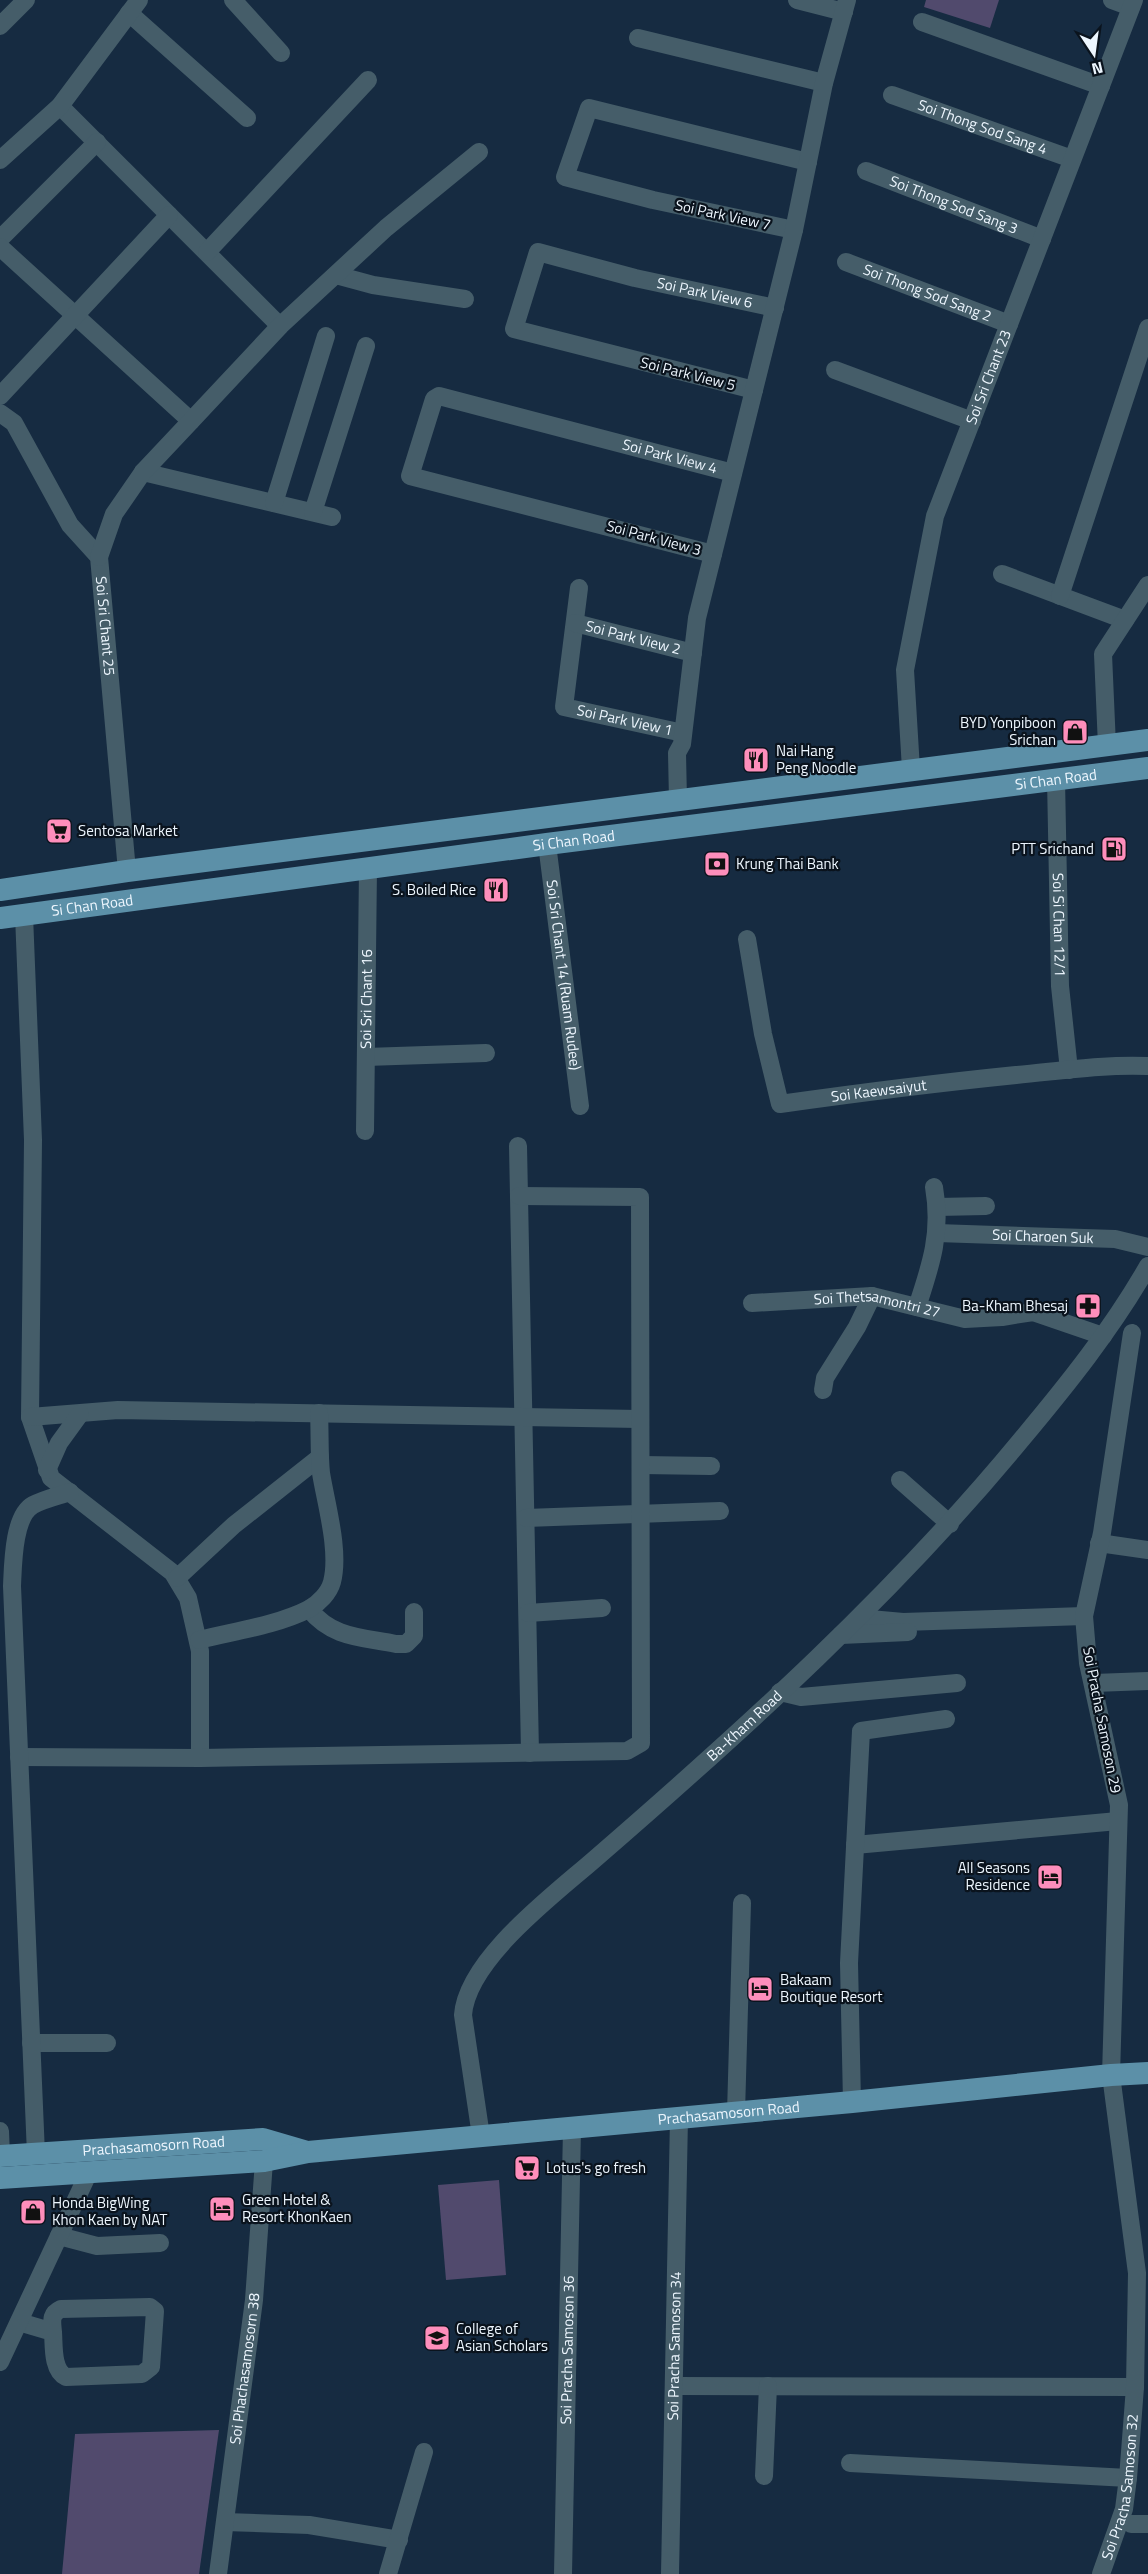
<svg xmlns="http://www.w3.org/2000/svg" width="1148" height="2574" viewBox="0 0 1148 2574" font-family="'Titillium Web',sans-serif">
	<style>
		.green { fill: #514a6d }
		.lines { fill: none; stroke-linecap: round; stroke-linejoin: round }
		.minor { stroke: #455d69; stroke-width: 18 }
		.major { stroke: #5c90a8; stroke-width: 22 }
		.labels { text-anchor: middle; stroke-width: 4.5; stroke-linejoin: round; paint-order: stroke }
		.street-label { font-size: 15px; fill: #edf6fe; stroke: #0a131d }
		.poi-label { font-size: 15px; fill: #edf6fe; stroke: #0a131d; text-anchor: start }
	</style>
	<rect width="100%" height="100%" fill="#162b41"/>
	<!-- green -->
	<g class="green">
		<path d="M 926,0 L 999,0 L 990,28 L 924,7 Z"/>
		<path d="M 499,2180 L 506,2275 L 446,2280 L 438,2185 Z"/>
		<path d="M 219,2430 L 199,2574 L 62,2574 L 75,2434 Z"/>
	</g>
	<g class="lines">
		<!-- minor -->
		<g class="minor">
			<path d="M 233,0 L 281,53"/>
			<path d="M 797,0 L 844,12"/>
			<path d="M 1112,0 L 1131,7"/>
			<path d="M 129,13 L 247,118"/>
			<path d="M 922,22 L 1101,86"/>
			<path d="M 0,26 L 26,0"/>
			<path d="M 638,38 L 824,83"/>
			<path id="s1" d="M 892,95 L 1072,159"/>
			<path d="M 60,106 L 280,326"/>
			<path d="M 0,160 L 60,106 L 139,0"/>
			<path id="s2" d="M 866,171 L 1042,239"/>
			<path d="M 794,230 L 653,200 L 565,177 L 589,108 L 808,162"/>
			<path d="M 0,239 L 97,142"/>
			<path d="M 0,247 L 191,421"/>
			<path d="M 207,252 L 368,80"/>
			<path id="s3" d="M 846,262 L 1009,324"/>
			<path d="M 336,275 L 373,285 L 465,299"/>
			<path d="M 835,370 L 972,421"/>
			<path id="s4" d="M 754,390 L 514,329 L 538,252 L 635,278 L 775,308"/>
			<path d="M 0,396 L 169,215"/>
			<path id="s5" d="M 0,413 L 14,423 L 70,525 L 99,557 L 127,871"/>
			<path d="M 143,472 L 332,517"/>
			<path d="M 274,503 L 326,336"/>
			<path d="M 313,512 L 366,346"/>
			<path id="s6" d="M 713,554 L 410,476 L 434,399 L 439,396 L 733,473"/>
			<path d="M 99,557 L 114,514 L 143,472 L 191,421 L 280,326 L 386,228 L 479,152"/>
			<path d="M 1002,574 L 1125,620"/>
			<path id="s7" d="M 579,588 L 564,707 L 683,733"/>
			<path d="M 1060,596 L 1148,328"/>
			<path id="s8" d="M 575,623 L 693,653"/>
			<path d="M 1107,746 L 1103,654 L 1148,585"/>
			<path id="s9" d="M 911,769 L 905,670 L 935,516 L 1134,0"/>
			<path id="s10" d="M 1056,779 L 1060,986 L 1069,1070"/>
			<path d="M 678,800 L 677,753 L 682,744 L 697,618 L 794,230 L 824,83 L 847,0"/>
			<path id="s11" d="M 547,844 L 580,1106"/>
			<path d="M 24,915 L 33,1140 L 30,1417 L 51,1478 L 173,1573 L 188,1598 L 200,1651 L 200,1758"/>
			<path id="s12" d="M 747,939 L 763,1034 L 780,1104 C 858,1093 937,1083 1016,1075 C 1060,1071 1104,1064 1148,1066"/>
			<path d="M 366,1057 L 486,1053"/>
			<path id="s13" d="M 365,1131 L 368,868"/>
			<path d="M 518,1146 L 530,1753"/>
			<path d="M 937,1207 L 986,1206"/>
			<path id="s14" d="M 937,1233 L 1115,1239 L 1148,1247"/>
			<path id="s15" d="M 752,1303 L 872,1296 L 965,1319 L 1002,1317 L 1033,1312 L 1103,1336"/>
			<path d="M 917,1307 C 931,1265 942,1233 934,1187"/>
			<path d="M 823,1390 L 825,1378 L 857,1327 L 872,1296"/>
			<path d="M 30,1417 L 118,1410 L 639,1419"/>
			<path d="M 641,1465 L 711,1466"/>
			<path d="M 47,1470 L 59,1443 L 80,1414"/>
			<path d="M 900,1480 L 950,1524"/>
			<path d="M 526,1518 L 720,1511"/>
			<path d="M 1099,1543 L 1148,1550"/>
			<path d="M 177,1578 L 234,1525 L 320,1457"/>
			<path d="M 309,1609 C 332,1638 361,1637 396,1644 L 406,1644 L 414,1636 L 414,1612"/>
			<path d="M 528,1613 L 602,1608"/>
			<path d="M 863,1614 L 870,1619 L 903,1622 L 1084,1616"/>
			<path d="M 841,1635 L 908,1632"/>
			<path d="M 199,1640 C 234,1631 275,1626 309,1609 C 319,1603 329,1593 332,1582 C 340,1551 326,1504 321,1473 C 319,1453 320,1433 319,1413"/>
			<path d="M 1094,1683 L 1148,1681"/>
			<path d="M 780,1692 L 801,1697 L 957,1683"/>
			<path d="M 19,1757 L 200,1758 L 627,1751 L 641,1743 L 640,1197 L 519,1196"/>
			<path d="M 855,1845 L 1118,1821"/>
			<path d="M 31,2043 L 107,2043"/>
			<path d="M 852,2102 L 849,1963 L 861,1731 L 946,1719"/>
			<path d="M 736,2113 L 742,1903"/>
			<path d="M 0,2131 L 1,2156"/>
			<path id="s16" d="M 481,2136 L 463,2015 C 467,1959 555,1894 596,1858 C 746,1728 894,1594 1021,1440 C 1067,1385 1112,1329 1148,1266"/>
			<path d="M 36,2154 L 12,1586 C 13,1566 13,1516 33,1505 C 44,1499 58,1496 70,1492"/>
			<path d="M 59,2236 L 97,2246 L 160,2243"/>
			<path d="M 19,2322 L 53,2332 C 52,2321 50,2314 61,2309 L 150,2307 L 155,2311 L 151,2367 L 142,2374 L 66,2377 C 52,2370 54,2346 53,2332"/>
			<path d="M 0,2362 L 88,2174"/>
			<path d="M 674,2386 L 1135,2387"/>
			<path d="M 850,2463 L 1128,2478"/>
			<path d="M 764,2476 L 768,2386"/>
			<path d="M 225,2522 L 309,2525 L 399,2540"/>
			<path d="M 1131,2524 L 1148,2524"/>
			<path id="s17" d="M 218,2574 L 254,2300 L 264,2161"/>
			<path d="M 388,2574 L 424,2452"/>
			<path id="s18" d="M 563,2574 L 572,2128"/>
			<path id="s19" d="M 670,2574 L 679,2118"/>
			<path id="s20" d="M 1101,2574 L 1124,2509 L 1128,2478 L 1135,2387 L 1137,2273 L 1111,2075 L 1119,1805 L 1088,1663 L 1084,1616 L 1102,1533 L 1132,1333"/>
		</g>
		<!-- major -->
		<g class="major">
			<path d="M 0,890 L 127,871 L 1148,740"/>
			<path id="s21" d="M 0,918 L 547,844 L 1148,768"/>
			<path id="s22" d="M 0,2156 L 263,2139 L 304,2151"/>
			<path id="s23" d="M 0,2178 L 264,2161 L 308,2152 L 852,2102 L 1111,2075 L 1148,2073"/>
		</g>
	</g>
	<!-- icons -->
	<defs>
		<symbol id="shop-square" viewBox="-11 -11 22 22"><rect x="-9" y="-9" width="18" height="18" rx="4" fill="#fe8ebb" stroke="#0a131d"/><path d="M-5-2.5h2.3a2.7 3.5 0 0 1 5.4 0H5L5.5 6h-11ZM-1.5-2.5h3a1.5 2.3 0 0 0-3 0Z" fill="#111"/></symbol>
		<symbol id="restaurant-square" viewBox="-11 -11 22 22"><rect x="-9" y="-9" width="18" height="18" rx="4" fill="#fe8ebb" stroke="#0a131d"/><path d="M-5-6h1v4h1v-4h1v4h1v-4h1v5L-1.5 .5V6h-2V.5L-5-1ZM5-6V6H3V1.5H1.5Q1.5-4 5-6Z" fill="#111"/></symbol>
		<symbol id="supermarket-square" viewBox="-11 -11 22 22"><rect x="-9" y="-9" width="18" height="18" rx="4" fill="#fe8ebb" stroke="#0a131d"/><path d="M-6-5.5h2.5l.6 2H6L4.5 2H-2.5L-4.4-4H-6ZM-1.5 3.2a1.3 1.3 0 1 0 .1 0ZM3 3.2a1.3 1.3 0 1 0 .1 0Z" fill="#111"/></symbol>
		<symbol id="fuel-square" viewBox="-11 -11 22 22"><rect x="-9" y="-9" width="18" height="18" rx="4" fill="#fe8ebb" stroke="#0a131d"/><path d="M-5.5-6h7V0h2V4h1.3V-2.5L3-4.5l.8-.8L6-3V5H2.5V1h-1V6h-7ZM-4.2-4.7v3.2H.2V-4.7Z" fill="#111"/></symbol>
		<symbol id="bank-square" viewBox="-11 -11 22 22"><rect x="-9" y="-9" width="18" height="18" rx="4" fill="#fe8ebb" stroke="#0a131d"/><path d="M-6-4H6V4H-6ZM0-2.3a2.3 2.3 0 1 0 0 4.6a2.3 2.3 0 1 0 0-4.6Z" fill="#111"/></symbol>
		<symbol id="pharmacy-square" viewBox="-11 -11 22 22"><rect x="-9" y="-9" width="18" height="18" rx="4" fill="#fe8ebb" stroke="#0a131d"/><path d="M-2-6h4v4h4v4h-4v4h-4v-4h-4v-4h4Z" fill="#111"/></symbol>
		<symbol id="hotel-square" viewBox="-11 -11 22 22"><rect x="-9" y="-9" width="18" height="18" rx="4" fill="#fe8ebb" stroke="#0a131d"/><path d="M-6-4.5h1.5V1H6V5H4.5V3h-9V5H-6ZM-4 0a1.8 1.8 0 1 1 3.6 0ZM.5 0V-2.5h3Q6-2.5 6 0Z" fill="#111"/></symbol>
		<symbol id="university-square" viewBox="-11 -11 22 22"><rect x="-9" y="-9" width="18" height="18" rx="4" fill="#fe8ebb" stroke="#0a131d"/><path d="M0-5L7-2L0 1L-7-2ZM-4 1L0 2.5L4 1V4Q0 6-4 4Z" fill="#111"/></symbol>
	</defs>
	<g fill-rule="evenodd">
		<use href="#shop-square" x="1060" y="717" width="30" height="30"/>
		<use href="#restaurant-square" x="741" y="745" width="30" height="30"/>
		<use href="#supermarket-square" x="44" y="816" width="30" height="30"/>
		<use href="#fuel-square" x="1099" y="834" width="30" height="30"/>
		<use href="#bank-square" x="702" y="849" width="30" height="30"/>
		<use href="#restaurant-square" x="481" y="875" width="30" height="30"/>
		<use href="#pharmacy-square" x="1073" y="1291" width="30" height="30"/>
		<use href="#hotel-square" x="1035" y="1862" width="30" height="30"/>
		<use href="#hotel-square" x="745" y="1974" width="30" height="30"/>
		<use href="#supermarket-square" x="512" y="2153" width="30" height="30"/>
		<use href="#hotel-square" x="207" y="2194" width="30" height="30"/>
		<use href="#shop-square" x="18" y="2197" width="30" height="30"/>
		<use href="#university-square" x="422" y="2323" width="30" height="30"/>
	</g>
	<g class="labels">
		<!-- street labels -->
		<g class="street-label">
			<text dy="5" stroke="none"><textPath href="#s1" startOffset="96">Soi Thong Sod Sang 4</textPath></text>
			<text dy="5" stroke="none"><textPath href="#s2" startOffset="94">Soi Thong Sod Sang 3</textPath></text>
			<text transform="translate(723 215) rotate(12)" y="5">Soi Park View 7</text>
			<text dy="5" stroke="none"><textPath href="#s4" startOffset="500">Soi Park View 6</textPath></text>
			<text dy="5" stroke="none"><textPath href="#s3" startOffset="87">Soi Thong Sod Sang 2</textPath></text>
			<text transform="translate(688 374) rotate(14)" y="5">Soi Park View 5</text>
			<text dy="5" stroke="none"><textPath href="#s9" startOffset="405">Soi Sri Chant 23</textPath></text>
			<text dy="5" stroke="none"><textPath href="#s6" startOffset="638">Soi Park View 4</textPath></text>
			<text transform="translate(654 538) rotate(15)" y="5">Soi Park View 3</text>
			<text dy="5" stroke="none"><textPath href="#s5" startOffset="246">Soi Sri Chant 25</textPath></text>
			<text dy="5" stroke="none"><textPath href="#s8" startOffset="60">Soi Park View 2</textPath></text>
			<text dy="5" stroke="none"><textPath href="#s7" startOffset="182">Soi Park View 1</textPath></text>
			<text dy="5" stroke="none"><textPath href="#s21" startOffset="1065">Si Chan Road</textPath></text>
			<text dy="5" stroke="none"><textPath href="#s21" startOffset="579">Si Chan Road</textPath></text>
			<text dy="5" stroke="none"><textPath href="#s21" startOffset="93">Si Chan Road</textPath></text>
			<text dy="5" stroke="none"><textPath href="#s10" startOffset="146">Soi Si Chan 12/1</textPath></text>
			<text dy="5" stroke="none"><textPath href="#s11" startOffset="132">Soi Sri Chant 14 (Ruam Rudee)</textPath></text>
			<text dy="5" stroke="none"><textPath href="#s13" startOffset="132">Soi Sri Chant 16</textPath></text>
			<text dy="5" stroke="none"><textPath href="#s12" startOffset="268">Soi Kaewsaiyut</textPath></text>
			<text dy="5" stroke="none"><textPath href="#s14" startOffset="106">Soi Charoen Suk</textPath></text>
			<text dy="5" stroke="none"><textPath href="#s15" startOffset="126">Soi Thetsamontri 27</textPath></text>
			<text transform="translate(1102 1720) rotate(79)" y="5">Soi Pracha Samoson 29</text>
			<text dy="5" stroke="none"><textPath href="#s16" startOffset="531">Ba-Kham Road</textPath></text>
			<text dy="5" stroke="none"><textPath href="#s23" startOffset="732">Prachasamosorn Road</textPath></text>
			<text dy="5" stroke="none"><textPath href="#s22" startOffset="154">Prachasamosorn Road</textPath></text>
			<text dy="5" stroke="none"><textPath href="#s19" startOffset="228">Soi Pracha Samoson 34</textPath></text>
			<text dy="5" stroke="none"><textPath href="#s18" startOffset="224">Soi Pracha Samoson 36</textPath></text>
			<text dy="5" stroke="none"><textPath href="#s17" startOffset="207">Soi Phachasamosorn 38</textPath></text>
			<text dy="5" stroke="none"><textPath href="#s20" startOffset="90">Soi Pracha Samoson 32</textPath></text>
		</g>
		<!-- poi labels -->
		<g class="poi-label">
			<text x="1056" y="728" text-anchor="end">BYD Yonpiboon<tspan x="1056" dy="17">Srichan</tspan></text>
			<text x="776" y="756">Nai Hang<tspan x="776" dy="17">Peng Noodle</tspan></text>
			<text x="78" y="836">Sentosa Market</text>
			<text x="1094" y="854" text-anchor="end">PTT Srichand</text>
			<text x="736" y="869">Krung Thai Bank</text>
			<text x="476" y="895" text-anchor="end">S. Boiled Rice</text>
			<text x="1068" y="1311" text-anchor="end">Ba-Kham Bhesaj</text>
			<text x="1030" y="1873" text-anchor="end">All Seasons<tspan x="1030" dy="17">Residence</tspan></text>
			<text x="780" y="1985">Bakaam<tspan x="780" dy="17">Boutique Resort</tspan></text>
			<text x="546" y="2173">Lotus's go fresh</text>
			<text x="242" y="2205">Green Hotel &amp;<tspan x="242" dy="17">Resort KhonKaen</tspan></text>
			<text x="52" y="2208">Honda BigWing<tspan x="52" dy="17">Khon Kaen by NAT</tspan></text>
			<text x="456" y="2334">College of<tspan x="456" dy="17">Asian Scholars</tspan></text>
		</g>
	</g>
	<!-- north arrow -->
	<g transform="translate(1094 54) rotate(167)" stroke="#0a131d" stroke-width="4.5" paint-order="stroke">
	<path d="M0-4.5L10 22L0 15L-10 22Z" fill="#edf6fe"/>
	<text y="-9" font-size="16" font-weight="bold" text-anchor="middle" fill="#edf6fe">N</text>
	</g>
</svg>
